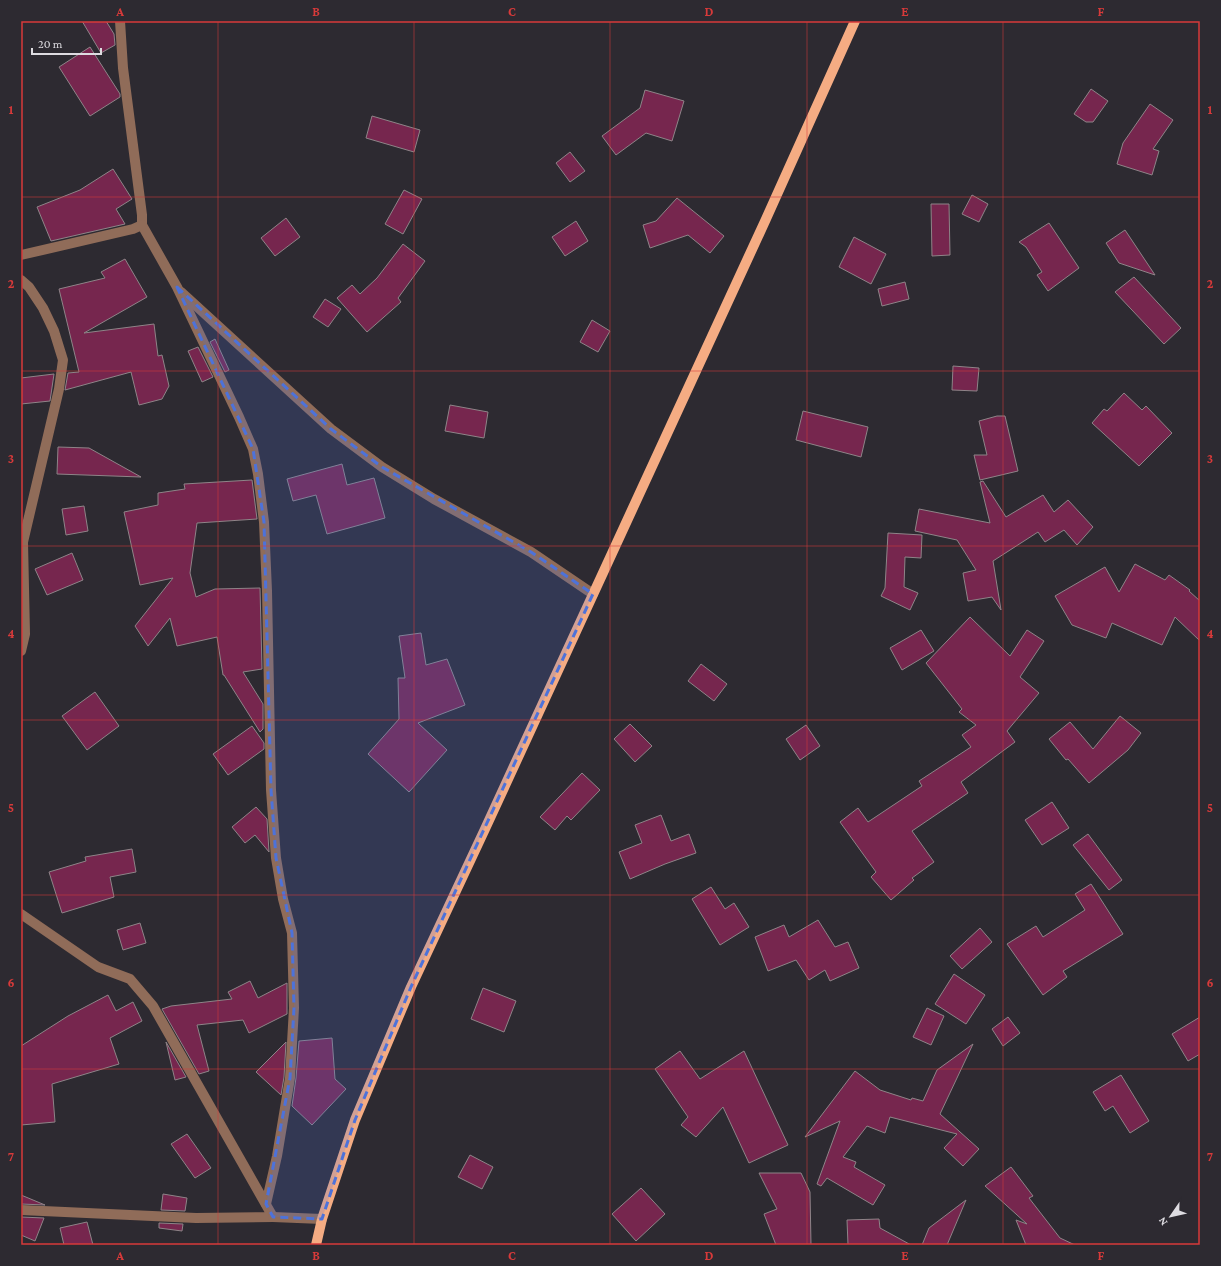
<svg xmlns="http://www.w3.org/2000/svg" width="1221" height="1266" viewBox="0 0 1221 1266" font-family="'Crimson Pro',serif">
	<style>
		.building { fill: #76264e; stroke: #8e8488 }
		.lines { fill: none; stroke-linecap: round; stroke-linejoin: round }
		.minor { stroke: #906c59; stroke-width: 10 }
		.major { stroke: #f5ac83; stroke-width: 10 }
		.marked { fill: #4d72da; fill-opacity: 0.2; stroke: #4d72da; stroke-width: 3; stroke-dasharray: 8 5; stroke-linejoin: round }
		.grid { fill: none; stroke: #d73a3a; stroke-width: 1; stroke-opacity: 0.55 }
		.neatline { fill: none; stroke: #d73a3a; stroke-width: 1.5 }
		.grid-label { font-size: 13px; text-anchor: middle; font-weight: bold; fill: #d73a3a }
	</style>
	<rect width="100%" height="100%" fill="#2d2a31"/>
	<!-- building -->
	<g class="building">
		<path d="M 82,21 L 106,21 L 114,34 L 115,45 L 101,53 Z"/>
		<path d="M 90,47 L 120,94 L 120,97 L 90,116 L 59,67 Z"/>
		<path d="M 1091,89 L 1108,101 L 1093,122 L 1086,122 L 1074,114 Z"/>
		<path d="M 645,90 L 684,101 L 672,141 L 646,133 L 616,155 L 602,136 L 640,108 Z"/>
		<path d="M 1150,104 L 1173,120 L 1153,149 L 1159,151 L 1152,175 L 1117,164 L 1123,143 Z"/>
		<path d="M 372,116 L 420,130 L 414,152 L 366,138 Z"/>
		<path d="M 570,152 L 585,171 L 570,182 L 556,163 Z"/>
		<path d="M 113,169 L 132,199 L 116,209 L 125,224 L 51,241 L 37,207 L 80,190 Z"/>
		<path d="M 404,190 L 422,199 L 403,234 L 385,224 Z"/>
		<path d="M 972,195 L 988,204 L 979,222 L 962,214 Z"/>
		<path d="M 677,198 L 724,236 L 710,253 L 688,235 L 650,248 L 643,225 L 656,221 Z"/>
		<path d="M 931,204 L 949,204 L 950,255 L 932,256 Z"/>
		<path d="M 286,218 L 300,237 L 275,256 L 261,238 Z"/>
		<path d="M 576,221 L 588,241 L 565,256 L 552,237 Z"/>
		<path d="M 1049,223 L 1079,268 L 1048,291 L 1037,275 L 1042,272 L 1026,247 L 1019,242 Z"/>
		<path d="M 1125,230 L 1155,275 L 1119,263 L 1106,243 Z"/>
		<path d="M 854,237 L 886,254 L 871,284 L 839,267 Z"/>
		<path d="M 403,244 L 425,261 L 398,298 L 401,302 L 367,332 L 337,298 L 352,285 L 360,294 L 377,278 Z"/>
		<path d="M 125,259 L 147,297 L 84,333 L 154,324 L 158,356 L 162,355 L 169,386 L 162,399 L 139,405 L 131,372 L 65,390 L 68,373 L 79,372 L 59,289 L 105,278 L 101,272 Z"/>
		<path d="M 1134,277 L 1181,328 L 1164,344 L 1115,292 Z"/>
		<path d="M 905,282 L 909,299 L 882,306 L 878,289 Z"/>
		<path d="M 325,299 L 341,309 L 328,327 L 313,317 Z"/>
		<path d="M 592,320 L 610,331 L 598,352 L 580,342 Z"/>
		<path d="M 215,339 L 229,370 L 225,372 L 210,342 Z"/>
		<path d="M 198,347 L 213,377 L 202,382 L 188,351 Z"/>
		<path d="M 953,366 L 979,368 L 977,391 L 952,390 Z"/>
		<path d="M 54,374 L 50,401 L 21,404 L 21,378 Z"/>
		<path d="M 1124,393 L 1142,410 L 1146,406 L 1172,433 L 1139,466 L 1092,423 L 1104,409 L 1107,411 Z"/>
		<path d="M 450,405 L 488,412 L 484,438 L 445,431 Z"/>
		<path d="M 803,411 L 868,427 L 861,457 L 796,440 Z"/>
		<path d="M 997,416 L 1005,416 L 1018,471 L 980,480 L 974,455 L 987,455 L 979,421 Z"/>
		<path d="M 58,447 L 89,448 L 141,477 L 57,474 Z"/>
		<path d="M 342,464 L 347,485 L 374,478 L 385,518 L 327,534 L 316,495 L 293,501 L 287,479 Z"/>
		<path d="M 252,480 L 257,519 L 197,523 L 190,573 L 196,597 L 215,589 L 260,588 L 262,669 L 243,672 L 263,704 L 263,729 L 260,732 L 224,675 L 223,675 L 217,637 L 177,646 L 170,618 L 148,646 L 135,626 L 173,578 L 140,585 L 124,512 L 158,505 L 158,493 L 185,489 L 184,484 Z"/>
		<path d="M 983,481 L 1006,517 L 1043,495 L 1054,512 L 1068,500 L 1093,527 L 1077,545 L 1064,530 L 1045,542 L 1038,532 L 993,561 L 1001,610 L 992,597 L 968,601 L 963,573 L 976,570 L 957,540 L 915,531 L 919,509 L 990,523 L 980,482 Z"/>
		<path d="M 84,506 L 88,531 L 66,535 L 62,509 Z"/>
		<path d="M 888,533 L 922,535 L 921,558 L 905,557 L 904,587 L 918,593 L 910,610 L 881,596 L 885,588 Z"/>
		<path d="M 72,553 L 83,580 L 47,595 L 35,569 Z"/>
		<path d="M 1135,564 L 1165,580 L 1169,575 L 1190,590 L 1189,591 L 1200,601 L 1200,641 L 1175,617 L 1162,645 L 1112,623 L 1106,638 L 1072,625 L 1055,596 L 1105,567 L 1119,592 Z"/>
		<path d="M 970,617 L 1010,656 L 1027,630 L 1044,641 L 1020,677 L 1039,693 L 1007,731 L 1015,742 L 961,782 L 968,793 L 912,831 L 934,862 L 912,878 L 914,880 L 891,900 L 871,877 L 876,872 L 840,822 L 858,808 L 868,822 L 922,786 L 919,781 L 971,747 L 962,735 L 976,725 L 959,712 L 962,709 L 926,663 Z"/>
		<path d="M 921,630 L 934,651 L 902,670 L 890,648 Z"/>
		<path d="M 421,633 L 426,665 L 447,659 L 465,705 L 418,723 L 447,750 L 409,792 L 368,754 L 399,719 L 398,678 L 405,678 L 399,636 Z"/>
		<path d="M 701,664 L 727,684 L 714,701 L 688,681 Z"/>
		<path d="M 95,692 L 119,726 L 87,750 L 62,716 Z"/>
		<path d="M 1120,716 L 1141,733 L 1128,750 L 1089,783 L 1068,759 L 1066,760 L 1049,739 L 1070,722 L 1093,749 Z"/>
		<path d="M 630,724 L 652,746 L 635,762 L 614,739 Z"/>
		<path d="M 806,725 L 820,746 L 800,760 L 786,739 Z"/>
		<path d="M 252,726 L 264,743 L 264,749 L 228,775 L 213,754 Z"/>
		<path d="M 582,773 L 600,790 L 571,820 L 567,816 L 555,830 L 540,817 Z"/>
		<path d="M 1052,802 L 1069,828 L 1042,845 L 1025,820 Z"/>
		<path d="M 256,807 L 267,819 L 269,852 L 255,835 L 245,843 L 232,827 Z"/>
		<path d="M 661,815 L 671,841 L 689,834 L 696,853 L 665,864 L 630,879 L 619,852 L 642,843 L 635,825 Z"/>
		<path d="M 1088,834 L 1122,880 L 1109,890 L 1073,845 Z"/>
		<path d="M 132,849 L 136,872 L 110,877 L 114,897 L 62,913 L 49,872 L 86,861 L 85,857 Z"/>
		<path d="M 1091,884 L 1123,934 L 1063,971 L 1067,977 L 1043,995 L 1007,944 L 1036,926 L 1043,937 L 1085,910 L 1075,894 Z"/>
		<path d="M 711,887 L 725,909 L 734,903 L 749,927 L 720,945 L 692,899 Z"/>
		<path d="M 818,920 L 835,947 L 848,942 L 859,968 L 830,981 L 825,970 L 809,980 L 796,960 L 768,971 L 755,937 L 784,925 L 789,937 Z"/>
		<path d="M 140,923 L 146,943 L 123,950 L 117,930 Z"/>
		<path d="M 980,928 L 992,942 L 962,969 L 950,956 Z"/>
		<path d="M 954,974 L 985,995 L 966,1024 L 935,1004 Z"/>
		<path d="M 250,981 L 258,998 L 287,983 L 287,1014 L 249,1033 L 243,1020 L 197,1025 L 209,1071 L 199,1074 L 162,1009 L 171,1006 L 232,999 L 228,992 Z"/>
		<path d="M 483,988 L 516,1001 L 504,1032 L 471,1019 Z"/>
		<path d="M 108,995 L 116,1011 L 133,1002 L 142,1021 L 110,1038 L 119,1064 L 52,1084 L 55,1122 L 21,1125 L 21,1046 L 68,1016 Z"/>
		<path d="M 927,1008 L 944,1016 L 931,1045 L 913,1037 Z"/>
		<path d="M 1008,1017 L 1020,1033 L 1003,1046 L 992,1029 Z"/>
		<path d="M 1200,1017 L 1200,1054 L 1188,1061 L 1172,1034 Z"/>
		<path d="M 332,1038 L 335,1079 L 346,1089 L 312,1125 L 292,1106 L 296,1078 L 299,1041 Z"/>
		<path d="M 166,1042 L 186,1077 L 175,1080 Z"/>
		<path d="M 286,1042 L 284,1077 L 281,1095 L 256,1072 Z"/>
		<path d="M 973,1044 L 940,1114 L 979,1149 L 963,1166 L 944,1148 L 957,1134 L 890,1117 L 885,1133 L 867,1126 L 843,1157 L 856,1162 L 854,1167 L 885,1185 L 873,1205 L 827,1178 L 821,1186 L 817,1184 L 840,1121 L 805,1137 L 855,1071 L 880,1090 L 911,1100 L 912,1098 L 923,1101 L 937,1070 Z"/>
		<path d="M 680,1051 L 700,1079 L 744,1051 L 788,1145 L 749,1163 L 723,1107 L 696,1137 L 681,1125 L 688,1117 L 655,1069 Z"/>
		<path d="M 1121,1075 L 1149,1121 L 1130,1133 L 1113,1106 L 1105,1111 L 1093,1092 Z"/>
		<path d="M 187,1134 L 211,1168 L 195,1178 L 171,1144 Z"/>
		<path d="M 470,1155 L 493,1167 L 482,1189 L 458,1177 Z"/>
		<path d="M 1011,1167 L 1033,1196 L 1029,1198 L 1060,1238 L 1075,1245 L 1026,1245 L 1016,1220 L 1027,1224 L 985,1186 Z"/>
		<path d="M 759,1173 L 801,1173 L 810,1192 L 811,1245 L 776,1245 L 764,1214 L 777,1209 Z"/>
		<path d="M 641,1188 L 665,1214 L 636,1241 L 612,1214 Z"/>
		<path d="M 163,1194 L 187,1198 L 185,1211 L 161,1210 Z"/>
		<path d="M 21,1195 L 45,1205 L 21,1204 Z"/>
		<path d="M 966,1200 L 947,1245 L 922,1245 L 929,1228 Z"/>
		<path d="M 21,1217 L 44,1218 L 35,1241 L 21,1235 Z"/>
		<path d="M 879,1219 L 880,1228 L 911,1245 L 848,1245 L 847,1220 Z"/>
		<path d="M 87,1222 L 93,1245 L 64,1245 L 60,1228 Z"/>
		<path d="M 159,1223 L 183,1224 L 182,1231 L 159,1228 Z"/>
	</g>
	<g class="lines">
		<!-- minor -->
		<g class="minor">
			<path d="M 120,21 L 123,68 L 142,215 L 142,225 L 177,287 L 239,417 L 253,449 L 258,474 L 264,522 L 267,591 L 271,790 L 276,858 L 283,899 L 292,933 L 294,1008 L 290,1078 L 277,1156 L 266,1204"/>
			<path d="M 21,255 L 133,229 L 142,225"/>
			<path d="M 21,280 L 29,287 L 43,308 L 54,331 L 63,360 L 59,389 L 23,542 L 25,634 L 21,651"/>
			<path d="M 181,292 L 331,429 L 382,467 L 434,499 L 531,552 L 593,594"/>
			<path d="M 21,914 L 98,967 L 130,979 L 153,1006 L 273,1217 L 196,1218 L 21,1210"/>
			<path d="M 273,1217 L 322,1219"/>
		</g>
		<!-- major -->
		<path class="major" d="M 316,1245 L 322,1219 L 355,1120 L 411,987 L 485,829 L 766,219 L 855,21"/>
	</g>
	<!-- marked area -->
	<path class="marked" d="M 177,287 L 331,429 L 382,467 L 531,552 L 593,594 L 411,987 L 355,1120 L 322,1219 L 273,1217 L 266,1204 L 290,1078 L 294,1008 L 292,933 L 276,858 L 271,790 L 264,522 L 253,449 Z"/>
	<!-- grid -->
	<path class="grid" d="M 218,21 L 218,1245M 414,21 L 414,1245M 610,21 L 610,1245M 807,21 L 807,1245M 1003,21 L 1003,1245M 21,197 L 1200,197M 21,371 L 1200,371M 21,546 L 1200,546M 21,720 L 1200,720M 21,895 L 1200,895M 21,1069 L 1200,1069"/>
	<!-- border -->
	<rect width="1221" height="1266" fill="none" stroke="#2d2a31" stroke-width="44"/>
	<!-- north arrow -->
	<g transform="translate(1171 1216) rotate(236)" stroke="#2d2a31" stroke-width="3" paint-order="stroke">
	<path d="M0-3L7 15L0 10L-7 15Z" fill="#dedce1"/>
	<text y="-6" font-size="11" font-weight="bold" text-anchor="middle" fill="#dedce1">N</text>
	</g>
	<!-- scale -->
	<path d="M32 48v6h69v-6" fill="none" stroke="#dedce1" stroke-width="2"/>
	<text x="38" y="48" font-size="12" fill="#dedce1" stroke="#2d2a31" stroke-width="3" paint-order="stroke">20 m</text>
	<rect x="22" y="22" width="1177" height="1222" class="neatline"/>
	<g class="grid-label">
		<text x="120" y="16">A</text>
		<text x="316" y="16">B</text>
		<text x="512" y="16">C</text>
		<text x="709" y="16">D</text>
		<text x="905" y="16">E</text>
		<text x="1101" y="16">F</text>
		<text x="11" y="114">1</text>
		<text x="1210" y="114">1</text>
		<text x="11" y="288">2</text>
		<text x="1210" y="288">2</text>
		<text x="11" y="463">3</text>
		<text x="1210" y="463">3</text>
		<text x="11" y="638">4</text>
		<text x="1210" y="638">4</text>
		<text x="11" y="812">5</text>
		<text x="1210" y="812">5</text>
		<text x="11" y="987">6</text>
		<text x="1210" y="987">6</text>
		<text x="11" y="1161">7</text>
		<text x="1210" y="1161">7</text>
		<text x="120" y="1260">A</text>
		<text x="316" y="1260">B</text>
		<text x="512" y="1260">C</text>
		<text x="709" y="1260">D</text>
		<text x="905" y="1260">E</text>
		<text x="1101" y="1260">F</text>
	</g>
</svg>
